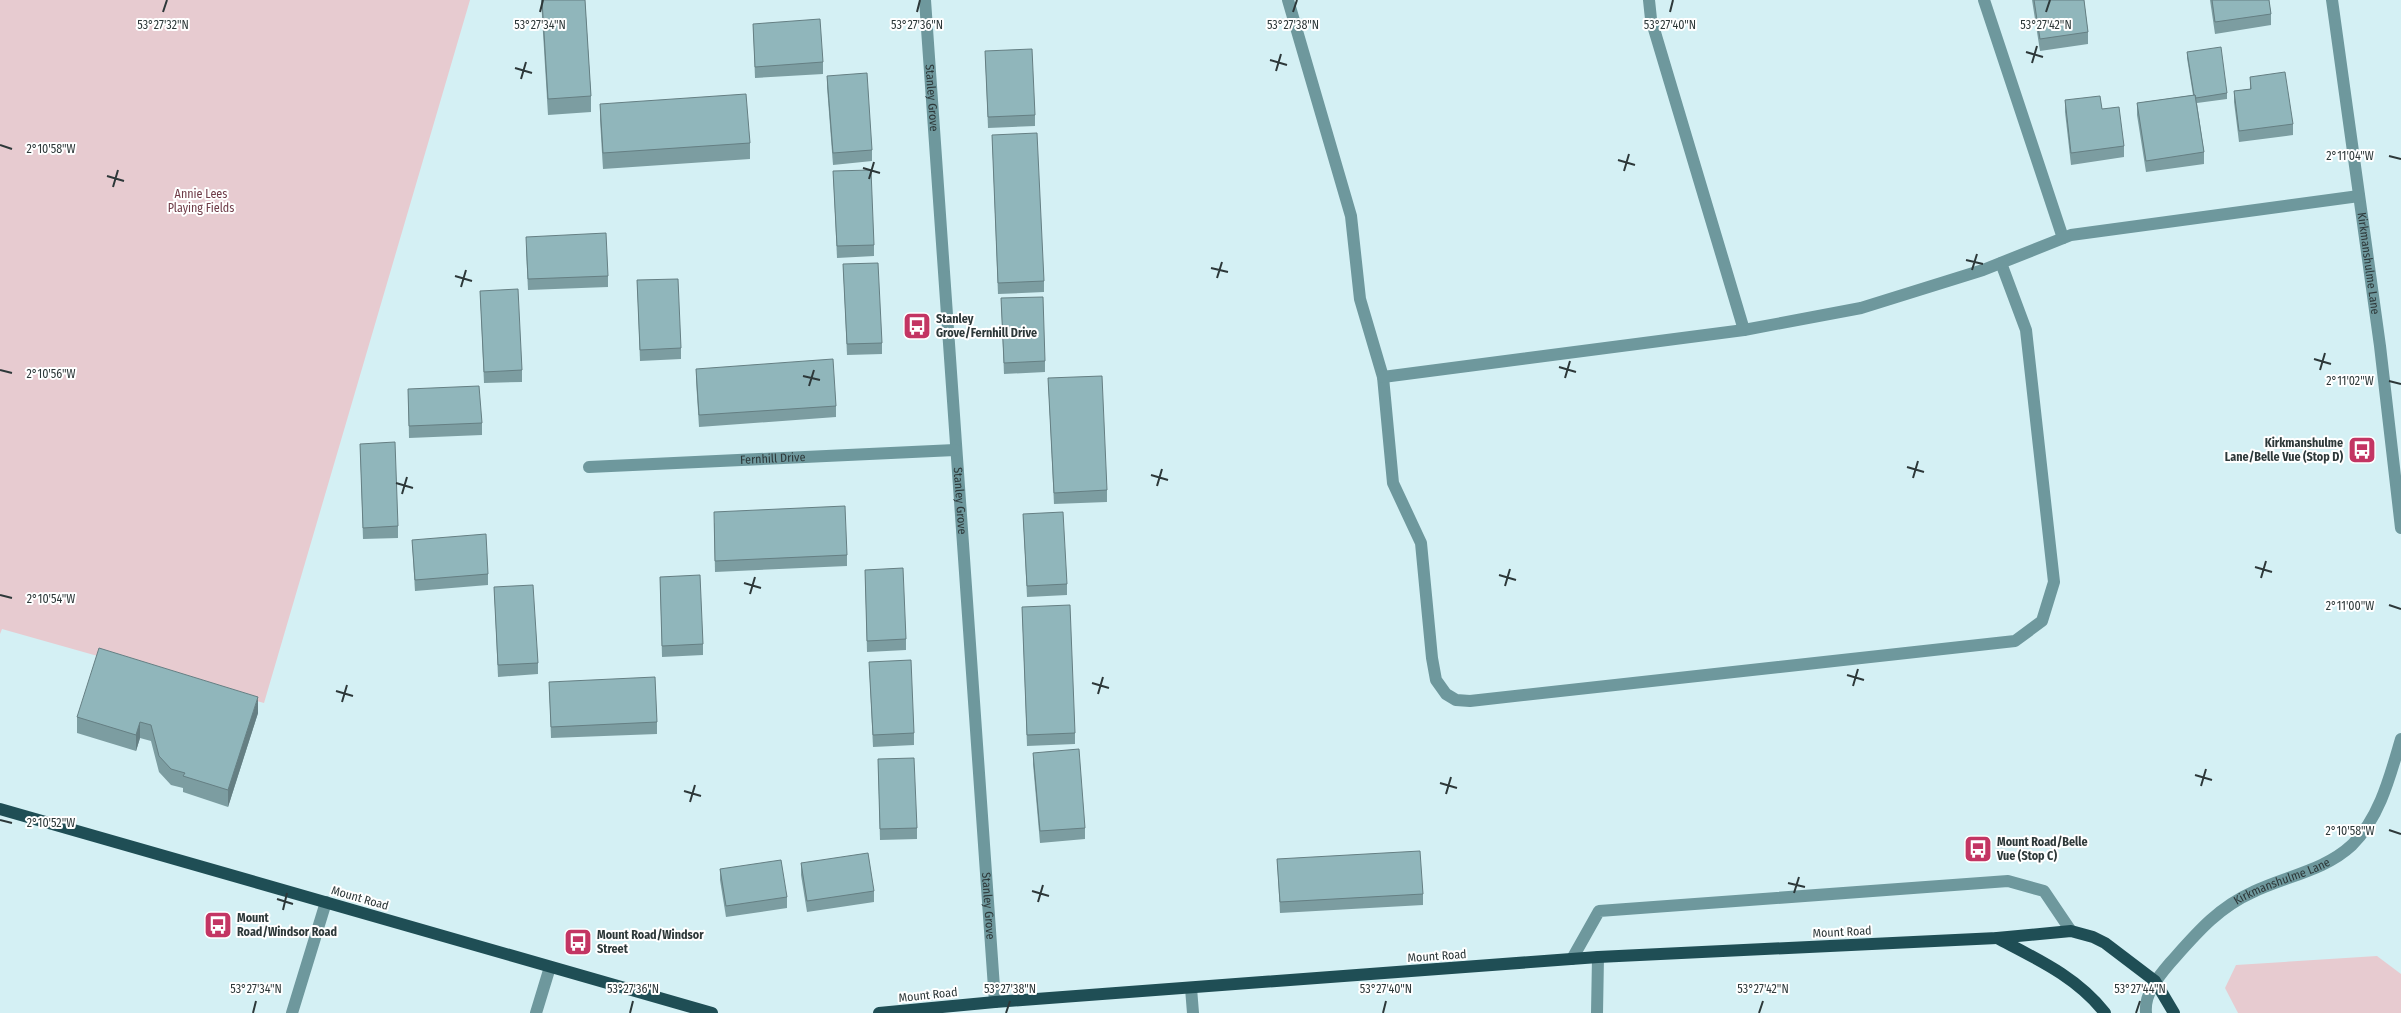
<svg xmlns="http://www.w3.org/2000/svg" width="2401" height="1013" viewBox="0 0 2401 1013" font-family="'Fira Sans Condensed',sans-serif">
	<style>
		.green { fill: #e7cbd0 }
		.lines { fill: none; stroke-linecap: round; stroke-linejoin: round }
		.minor { stroke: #6e989d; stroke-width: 12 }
		.major { stroke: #1f4e55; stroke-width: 12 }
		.wall { fill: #7c9da1 }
		.shaded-wall { fill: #657f83 }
		.building { fill: #90b6bb; stroke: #657f83 }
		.ticks { fill: none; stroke: #2d3839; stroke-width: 2 }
		.labels { text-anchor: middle; stroke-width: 4; stroke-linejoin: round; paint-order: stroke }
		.street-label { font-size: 12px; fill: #2d3839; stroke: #fff }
		.park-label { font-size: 12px; fill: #6e3b47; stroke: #fff }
		.poi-label { font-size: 12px; font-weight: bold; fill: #2d3839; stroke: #fff; text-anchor: start }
		.ticks-label { font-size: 12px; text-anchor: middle; fill: #2d3839; stroke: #fff; stroke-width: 4; stroke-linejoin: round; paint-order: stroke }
	</style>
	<rect width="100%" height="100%" fill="#d4f0f4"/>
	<!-- green -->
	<g class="green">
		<path d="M 0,0 L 470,0 L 264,703 L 2,629 L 0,634 Z"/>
		<path d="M 2377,956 L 2401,974 L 2401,1013 L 2238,1013 L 2225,988 L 2236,965 Z"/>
	</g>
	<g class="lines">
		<!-- minor -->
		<g class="minor">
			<path id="s1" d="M 925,0 L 995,1002"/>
			<path d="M 1288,0 L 1351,216 L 1360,299 L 1383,377 L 1393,483 L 1421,543 L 1432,658 L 1436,680 L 1446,694 L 1456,700 L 1470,701 L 2015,641 L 2042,621 L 2054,582 L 2026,330 L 2001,263"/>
			<path d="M 1649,0 L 1651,19 L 1744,330"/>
			<path d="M 1984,0 L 2063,238"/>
			<path id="s2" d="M 2332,0 L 2380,346 L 2401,528"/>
			<path d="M 1383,377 L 1744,330 L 1861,308 L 1983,270 L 2071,235 L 2359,196"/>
			<path id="s3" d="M 589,467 L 955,450"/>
			<path d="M 1572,959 L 1599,911 L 2008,881 L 2044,891 L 2071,931"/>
			<path d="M 1191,988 L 1193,1013"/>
			<path d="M 292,1013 L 326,902"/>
			<path d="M 536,1013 L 550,967"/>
			<path d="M 1597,1013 L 1598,957"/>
			<path id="s4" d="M 2146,1013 C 2144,994 2158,977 2170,963 C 2195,935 2217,908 2253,892 C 2286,876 2324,871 2352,845 C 2380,817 2390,776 2401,739"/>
		</g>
		<!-- major -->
		<g class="major">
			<path d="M 0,809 L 712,1013"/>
			<path d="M 1997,938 C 2037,959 2077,977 2105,1013"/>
			<path d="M 879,1013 L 995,1002 L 1598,957 L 1997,938 L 2071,931 L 2093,937 L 2105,943 L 2155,981 L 2174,1013"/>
		</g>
	</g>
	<!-- wall -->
	<g class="wall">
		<path d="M 541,0 L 585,0 L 591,96 L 591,112 L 548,115 Z"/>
		<path d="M 2032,0 L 2084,0 L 2088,32 L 2088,44 L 2040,51 Z"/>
		<path d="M 2210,0 L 2269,0 L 2271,14 L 2271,25 L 2215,34 Z"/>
		<path d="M 753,24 L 823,62 L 823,74 L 755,78 Z"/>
		<path d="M 985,51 L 1035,115 L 1035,126 L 988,128 Z"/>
		<path d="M 2187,52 L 2227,93 L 2227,99 L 2197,103 L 2204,152 L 2204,164 L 2146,172 L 2137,115 L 2137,103 L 2193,95 L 2187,58 Z"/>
		<path d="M 827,76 L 872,150 L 872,161 L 833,165 L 827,87 Z"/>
		<path d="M 2250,77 L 2293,124 L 2293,135 L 2239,142 L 2234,102 L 2234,91 L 2250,89 Z"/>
		<path d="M 2065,100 L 2102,109 L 2124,146 L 2124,157 L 2071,165 L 2065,112 Z"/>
		<path d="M 600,104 L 750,143 L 750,159 L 603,169 L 600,120 Z"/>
		<path d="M 992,135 L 1044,281 L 1044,292 L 998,294 Z"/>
		<path d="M 833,171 L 874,245 L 874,256 L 837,258 Z"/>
		<path d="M 526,248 L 608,276 L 608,287 L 528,290 Z"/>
		<path d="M 843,264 L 882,343 L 882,354 L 847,355 Z"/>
		<path d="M 637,280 L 681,348 L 681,359 L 640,361 Z"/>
		<path d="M 480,291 L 522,370 L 522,382 L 484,383 Z"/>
		<path d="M 1001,298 L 1045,361 L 1045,372 L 1004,374 Z"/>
		<path d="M 696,369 L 836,406 L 836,417 L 699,427 L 696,380 Z"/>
		<path d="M 1048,378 L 1107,490 L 1107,502 L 1054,504 Z"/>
		<path d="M 408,389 L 482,423 L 482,435 L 409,438 Z"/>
		<path d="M 360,444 L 398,526 L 398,538 L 363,539 Z"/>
		<path d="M 1023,514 L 1067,584 L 1067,595 L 1027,597 Z"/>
		<path d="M 714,523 L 847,555 L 847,566 L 715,572 Z"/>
		<path d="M 412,540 L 488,574 L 488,585 L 415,591 Z"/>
		<path d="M 865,570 L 906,639 L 906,650 L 867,652 Z"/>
		<path d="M 660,577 L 703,644 L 703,655 L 662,657 Z"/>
		<path d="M 494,587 L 538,663 L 538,674 L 498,677 Z"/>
		<path d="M 1022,607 L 1075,733 L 1075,744 L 1027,746 Z"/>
		<path d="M 869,662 L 914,733 L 914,745 L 873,747 Z"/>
		<path d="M 549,682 L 657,722 L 657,734 L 551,738 Z"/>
		<path d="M 258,713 L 228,807 L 183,792 L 183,788 L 171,785 L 159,772 L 151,741 L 140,738 L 136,751 L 77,733 L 77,717 Z"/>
		<path d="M 1033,753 L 1085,828 L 1085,839 L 1040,843 L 1033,764 Z"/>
		<path d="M 878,759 L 917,828 L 917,839 L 880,840 Z"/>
		<path d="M 1277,859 L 1423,894 L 1423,905 L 1280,913 Z"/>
		<path d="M 801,863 L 874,891 L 874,902 L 807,912 L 801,875 Z"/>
		<path d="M 720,869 L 787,897 L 787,908 L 726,917 L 720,880 Z"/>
	</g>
	<!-- shaded-wall -->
	<g class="shaded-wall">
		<path d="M 258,697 L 258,713 L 228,807 L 228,790 Z"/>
		<path d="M 140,722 L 140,738 L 136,751 L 136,735 Z"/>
	</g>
	<!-- building -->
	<g class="building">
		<path d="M 542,0 L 585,0 L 591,96 L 548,99 Z"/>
		<path d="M 2034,0 L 2084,0 L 2088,32 L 2040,39 Z"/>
		<path d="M 2212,0 L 2269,0 L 2271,14 L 2215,22 Z"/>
		<path d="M 820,19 L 823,62 L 755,67 L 753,24 Z"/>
		<path d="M 2221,47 L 2227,93 L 2196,98 L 2195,95 L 2194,95 L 2187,52 Z"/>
		<path d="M 1032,49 L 1035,115 L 988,117 L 985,51 Z"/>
		<path d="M 2285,72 L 2293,124 L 2239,131 L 2234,91 L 2251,89 L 2250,77 Z"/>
		<path d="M 867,73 L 872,150 L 833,153 L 827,76 Z"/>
		<path d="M 746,94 L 750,143 L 603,153 L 600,104 Z"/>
		<path d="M 2195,95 L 2204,152 L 2146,161 L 2137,103 Z"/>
		<path d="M 2100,96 L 2102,109 L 2119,107 L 2124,146 L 2071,153 L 2065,100 Z"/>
		<path d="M 1037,133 L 1044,281 L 998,283 L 992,135 Z"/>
		<path d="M 871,170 L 874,245 L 837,246 L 833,171 Z"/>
		<path d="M 606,233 L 608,276 L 528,279 L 526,237 Z"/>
		<path d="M 878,263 L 882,343 L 847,344 L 843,264 Z"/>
		<path d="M 678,279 L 681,348 L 640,350 L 637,280 Z"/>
		<path d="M 518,289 L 522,370 L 484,372 L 480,291 Z"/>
		<path d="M 1043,297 L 1045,361 L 1004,363 L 1001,298 Z"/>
		<path d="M 833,359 L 836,406 L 699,415 L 696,369 Z"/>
		<path d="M 1102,376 L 1107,490 L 1054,493 L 1048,378 Z"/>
		<path d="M 479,386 L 482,423 L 409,426 L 408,389 Z"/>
		<path d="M 395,442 L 398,526 L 363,528 L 360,444 Z"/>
		<path d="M 845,506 L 847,555 L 715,561 L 714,512 Z"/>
		<path d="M 1063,512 L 1067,584 L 1027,586 L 1023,514 Z"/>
		<path d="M 486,534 L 488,574 L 415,580 L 412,540 Z"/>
		<path d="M 903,568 L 906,639 L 867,641 L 865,570 Z"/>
		<path d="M 700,575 L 703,644 L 662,646 L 660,577 Z"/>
		<path d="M 533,585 L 538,663 L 498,665 L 494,587 Z"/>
		<path d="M 1070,605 L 1075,733 L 1027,735 L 1022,607 Z"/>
		<path d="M 99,648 L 258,697 L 228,790 L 183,776 L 185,773 L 171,769 L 159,756 L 151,725 L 140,722 L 136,735 L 77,717 Z"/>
		<path d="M 911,660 L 914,733 L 873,735 L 869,662 Z"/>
		<path d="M 655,677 L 657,722 L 551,727 L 549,682 Z"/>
		<path d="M 1079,749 L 1085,828 L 1040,831 L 1033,753 Z"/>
		<path d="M 914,758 L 917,828 L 880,829 L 878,759 Z"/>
		<path d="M 1420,851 L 1423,894 L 1280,902 L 1277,859 Z"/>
		<path d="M 868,853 L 874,891 L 807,901 L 801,863 Z"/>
		<path d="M 781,860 L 787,897 L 726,906 L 720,869 Z"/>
	</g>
	<!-- ticks -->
	<path class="ticks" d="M 163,12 L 167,0M 540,12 L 543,0M 917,12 L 920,0M 1293,12 L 1297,0M 1670,12 L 1673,0M 2046,12 L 2050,0M 2026,52 L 2043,57M 1270,60 L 1287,65M 2032,63 L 2037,46M 515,68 L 532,73M 1276,71 L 1281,54M 521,79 L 526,62M 0,145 L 12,149M 2389,156 L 2401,159M 1618,160 L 1635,165M 863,168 L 880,173M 1624,171 L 1629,154M 107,176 L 124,181M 869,179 L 874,162M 113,187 L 118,170M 1966,260 L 1983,264M 1211,268 L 1228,272M 1972,270 L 1977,254M 455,276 L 472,281M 1217,278 L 1222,262M 461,287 L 466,270M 2314,359 L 2331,364M 1559,367 L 1576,372M 0,370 L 12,373M 2320,370 L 2325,353M 803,376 L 820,380M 1565,378 L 1570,361M 2389,381 L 2401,384M 809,386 L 814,370M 1907,467 L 1924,472M 1151,475 L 1168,480M 1913,478 L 1918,461M 396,483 L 413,488M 1157,486 L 1162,469M 402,494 L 407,477M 2255,567 L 2272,572M 1499,575 L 1516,580M 2261,578 L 2266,561M 744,583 L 761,588M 1505,586 L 1510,569M 750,594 L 755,577M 0,595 L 12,598M 2389,605 L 2401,609M 1847,675 L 1864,680M 1092,683 L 1109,688M 1853,686 L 1858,669M 336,691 L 353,696M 1098,694 L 1103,677M 342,702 L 347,685M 2195,775 L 2212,780M 1440,783 L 1457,788M 2201,786 L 2206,769M 684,791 L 701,796M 1446,794 L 1451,777M 690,802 L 695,785M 0,820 L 12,823M 2389,830 L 2401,834M 1788,883 L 1805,887M 1032,891 L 1049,896M 1794,893 L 1799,877M 277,899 L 293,904M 1038,902 L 1043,885M 283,910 L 287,893M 253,1013 L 256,1001M 630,1013 L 633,1001M 1006,1013 L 1010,1001M 1383,1013 L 1386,1001M 1759,1013 L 1763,1001M 2136,1013 L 2140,1001"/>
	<!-- icons -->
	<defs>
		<symbol id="bus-square" viewBox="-11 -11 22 22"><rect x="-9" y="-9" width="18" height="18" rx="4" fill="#c33563" stroke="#fff"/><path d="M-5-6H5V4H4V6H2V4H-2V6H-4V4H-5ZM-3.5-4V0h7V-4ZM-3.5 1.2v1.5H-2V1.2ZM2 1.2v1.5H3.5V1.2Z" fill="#fff"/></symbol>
	</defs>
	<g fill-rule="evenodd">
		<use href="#bus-square" x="901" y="310" width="32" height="32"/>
		<use href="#bus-square" x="2346" y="434" width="32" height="32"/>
		<use href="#bus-square" x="1962" y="833" width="32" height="32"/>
		<use href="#bus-square" x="202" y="909" width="32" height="32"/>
		<use href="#bus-square" x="562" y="926" width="32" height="32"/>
	</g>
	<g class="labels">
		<!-- street labels -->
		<g class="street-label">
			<text dy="4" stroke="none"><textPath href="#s1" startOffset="98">Stanley Grove</textPath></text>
			<text dy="4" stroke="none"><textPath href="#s2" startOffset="266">Kirkmanshulme Lane</textPath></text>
			<text dy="4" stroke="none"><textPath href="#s3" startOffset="184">Fernhill Drive</textPath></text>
			<text dy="4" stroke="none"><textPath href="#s1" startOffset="502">Stanley Grove</textPath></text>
			<text dy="4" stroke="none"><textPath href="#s4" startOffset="198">Kirkmanshulme Lane</textPath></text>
			<text transform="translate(360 898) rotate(16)" y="4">Mount Road</text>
			<text dy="4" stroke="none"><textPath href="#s1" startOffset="908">Stanley Grove</textPath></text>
			<text transform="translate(1842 932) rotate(-3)" y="4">Mount Road</text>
			<text transform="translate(1437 956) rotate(-4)" y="4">Mount Road</text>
			<text transform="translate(928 995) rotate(-6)" y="4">Mount Road</text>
		</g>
		<!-- park labels -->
		<g class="park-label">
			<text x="201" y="198">Annie Lees<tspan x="201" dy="14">Playing Fields</tspan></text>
		</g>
		<!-- poi labels -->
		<g class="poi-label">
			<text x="936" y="323">Stanley<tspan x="936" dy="14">Grove/Fernhill Drive</tspan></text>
			<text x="2343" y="447" text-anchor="end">Kirkmanshulme<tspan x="2343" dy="14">Lane/Belle Vue (Stop D)</tspan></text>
			<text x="1997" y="846">Mount Road/Belle<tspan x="1997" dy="14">Vue (Stop C)</tspan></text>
			<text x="237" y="922">Mount<tspan x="237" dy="14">Road/Windsor Road</tspan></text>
			<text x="597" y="939">Mount Road/Windsor<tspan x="597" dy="14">Street</tspan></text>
		</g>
	</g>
	<g class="ticks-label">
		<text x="163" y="29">53°27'32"N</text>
		<text x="540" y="29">53°27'34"N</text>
		<text x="917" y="29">53°27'36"N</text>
		<text x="1293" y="29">53°27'38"N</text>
		<text x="1670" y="29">53°27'40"N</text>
		<text x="2046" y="29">53°27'42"N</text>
		<text x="51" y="153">2°10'58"W</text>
		<text x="2350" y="160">2°11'04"W</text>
		<text x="51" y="378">2°10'56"W</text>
		<text x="2350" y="385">2°11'02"W</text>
		<text x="51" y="603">2°10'54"W</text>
		<text x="2350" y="610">2°11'00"W</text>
		<text x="51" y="827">2°10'52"W</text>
		<text x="2350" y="835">2°10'58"W</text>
		<text x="256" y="993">53°27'34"N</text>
		<text x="633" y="993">53°27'36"N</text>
		<text x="1010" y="993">53°27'38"N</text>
		<text x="1386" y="993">53°27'40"N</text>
		<text x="1763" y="993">53°27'42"N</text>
		<text x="2140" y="993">53°27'44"N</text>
	</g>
</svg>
